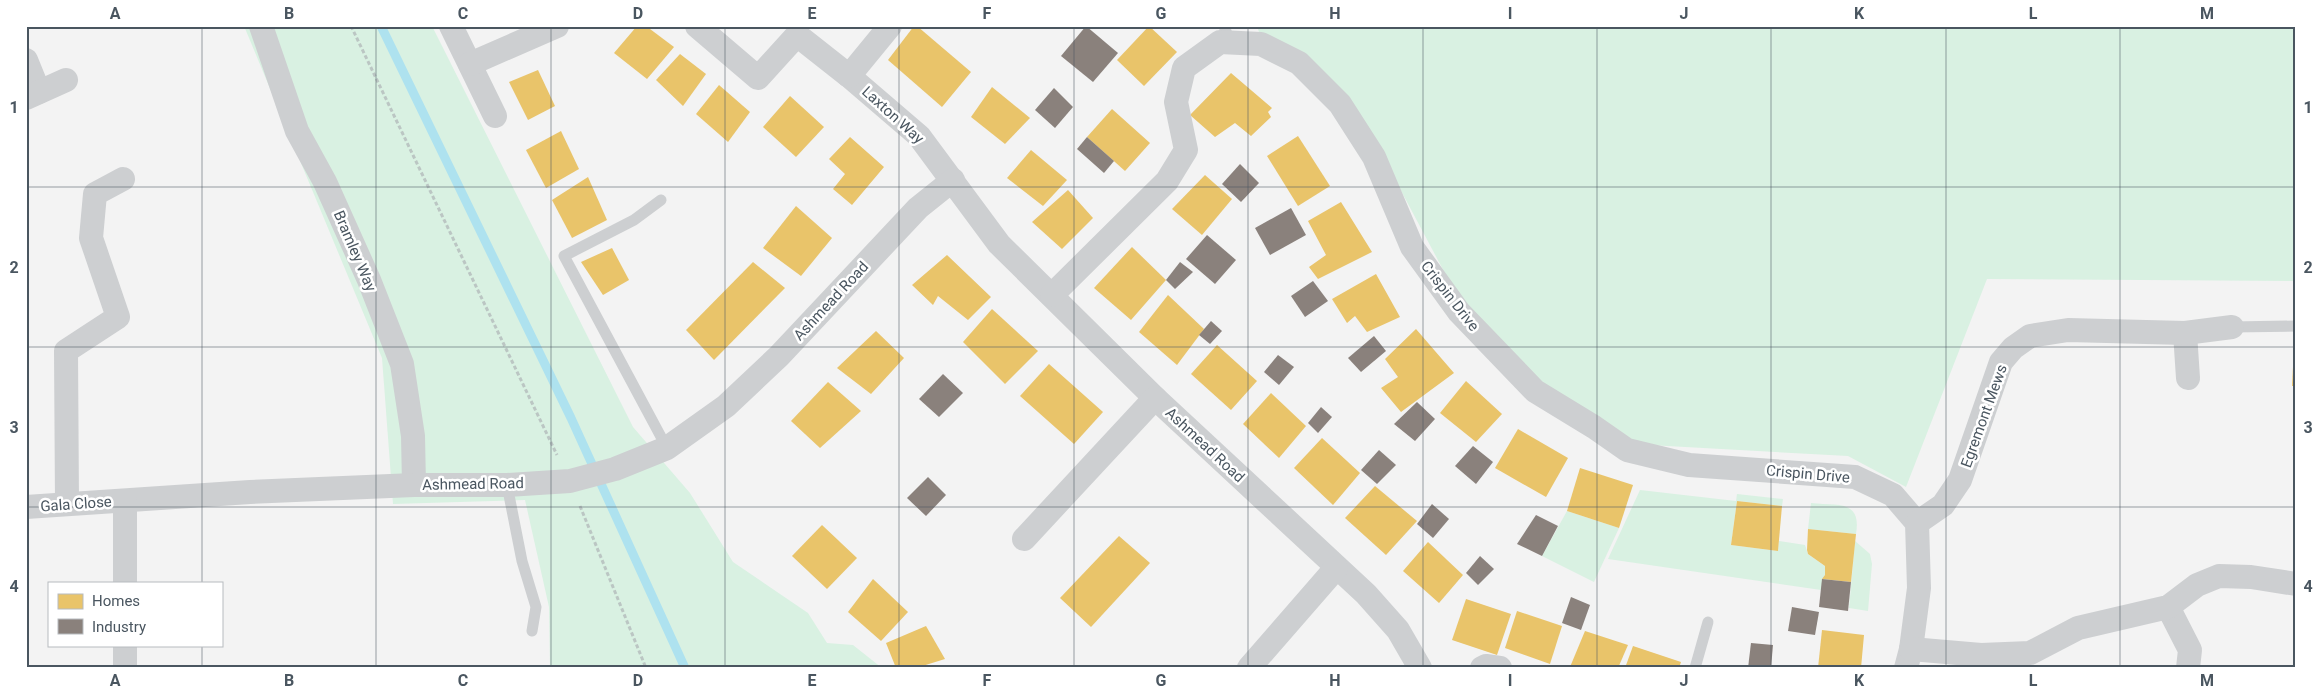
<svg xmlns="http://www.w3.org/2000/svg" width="2322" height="694" viewBox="0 0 2322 694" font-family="Roboto,sans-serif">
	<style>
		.green { fill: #d9f1e2 }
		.homes { fill: #e9c46a }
		.industry { fill: #8a817c }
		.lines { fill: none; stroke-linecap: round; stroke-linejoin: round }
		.stream { stroke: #aee2ef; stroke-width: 9 }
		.path { stroke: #bbc6c3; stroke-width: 3; stroke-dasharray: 4 2.5; stroke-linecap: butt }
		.service { stroke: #cdcfd1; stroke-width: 11 }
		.minor { stroke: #cdcfd1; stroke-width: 24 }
		.grid { fill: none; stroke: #4a5660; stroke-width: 1; stroke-opacity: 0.55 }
		.labels { text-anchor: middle; stroke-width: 5; stroke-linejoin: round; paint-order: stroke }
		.street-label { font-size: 15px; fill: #4a5660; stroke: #fff }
		.neatline { fill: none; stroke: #4a5660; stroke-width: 2 }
		.grid-label { font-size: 16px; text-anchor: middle; font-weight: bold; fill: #4a5660 }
	</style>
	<rect width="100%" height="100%" fill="#f3f3f3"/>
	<!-- green -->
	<g class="green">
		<path d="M 244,26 L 432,26 L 633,427 L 690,493 L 733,562 L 808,613 L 827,643 L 853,645 L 882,668 L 550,668 L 549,607 L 525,500 L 393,504 L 382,358 Z"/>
		<path d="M 1257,26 L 2296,26 L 2296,281 L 1987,279 L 1906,487 L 1848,456 L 1631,444 L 1541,381 L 1464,309 L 1366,125 L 1260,35 Z"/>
		<path d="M 1640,490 L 1736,501 L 1737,494 L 1783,499 L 1782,506 L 1737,501 L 1731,545 L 1778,551 L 1779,541 L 1805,545 L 1808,554 L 1825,566 L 1825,575 L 1821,590 L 1608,559 Z"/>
		<path d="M 1811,503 C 1836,506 1862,499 1856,534 L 1808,529 Z"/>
		<path d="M 1567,511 L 1619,528 L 1594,582 L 1542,556 Z"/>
		<path d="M 1855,541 L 1870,554 L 1872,564 L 1868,611 L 1849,608 Z"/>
	</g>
	<!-- homes -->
	<g class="homes">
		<path d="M 637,26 L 646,26 L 674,47 L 647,79 L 614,53 Z"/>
		<path d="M 914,26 L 917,26 L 971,72 L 942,107 L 888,60 Z"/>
		<path d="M 1149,26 L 1177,52 L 1144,86 L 1117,60 Z"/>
		<path d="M 680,54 L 706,74 L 683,106 L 656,80 Z"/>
		<path d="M 538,70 L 555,106 L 528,120 L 509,82 Z"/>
		<path d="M 1231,73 L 1272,108 L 1268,112 L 1271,117 L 1251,136 L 1235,123 L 1215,137 L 1190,115 Z"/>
		<path d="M 719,85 L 750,112 L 728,142 L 696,114 Z"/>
		<path d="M 992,87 L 1030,118 L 1005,144 L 971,117 Z"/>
		<path d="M 790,96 L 824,127 L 796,157 L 763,127 Z"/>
		<path d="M 1112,109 L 1150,143 L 1125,171 L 1087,137 Z"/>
		<path d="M 561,131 L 579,169 L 546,188 L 526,150 Z"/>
		<path d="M 1298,136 L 1330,186 L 1298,206 L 1267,156 Z"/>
		<path d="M 850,137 L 884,167 L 852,205 L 833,189 L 845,174 L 829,159 Z"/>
		<path d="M 1031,150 L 1067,180 L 1043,206 L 1007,178 Z"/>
		<path d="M 1205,175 L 1232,199 L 1202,235 L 1172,209 Z"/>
		<path d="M 588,177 L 607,220 L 572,238 L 552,200 Z"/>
		<path d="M 1068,190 L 1093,218 L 1062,249 L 1032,222 Z"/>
		<path d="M 1341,202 L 1372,252 L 1318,279 L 1309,267 L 1326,255 L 1308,221 Z"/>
		<path d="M 796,206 L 832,238 L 801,276 L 763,248 Z"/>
		<path d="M 1132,247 L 1166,280 L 1131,320 L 1094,288 Z"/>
		<path d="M 612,248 L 629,280 L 603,295 L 581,262 Z"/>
		<path d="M 947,255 L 991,297 L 968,320 L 938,296 L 933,305 L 912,285 Z"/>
		<path d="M 753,262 L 785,288 L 714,360 L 686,330 Z"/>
		<path d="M 1376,274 L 1400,317 L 1367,332 L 1355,316 L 1347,323 L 1332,299 Z"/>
		<path d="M 1168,295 L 1204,329 L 1177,365 L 1139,332 Z"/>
		<path d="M 992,309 L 1038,351 L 1005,384 L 963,342 Z"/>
		<path d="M 1416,329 L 1454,373 L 1401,412 L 1381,388 L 1398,377 L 1385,359 Z"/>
		<path d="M 876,331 L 904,358 L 871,394 L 837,368 Z"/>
		<path d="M 1217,345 L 1257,381 L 1231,410 L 1191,374 Z"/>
		<path d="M 2294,347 L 2296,347 L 2296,386 L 2292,386 Z"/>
		<path d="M 1049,364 L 1103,412 L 1074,444 L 1020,396 Z"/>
		<path d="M 1466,381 L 1502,414 L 1476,442 L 1440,413 Z"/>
		<path d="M 828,382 L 861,411 L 820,448 L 791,421 Z"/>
		<path d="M 1271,393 L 1306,426 L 1279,458 L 1243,424 Z"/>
		<path d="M 1518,429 L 1568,458 L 1546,497 L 1495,468 Z"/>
		<path d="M 1322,438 L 1360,473 L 1333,505 L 1294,468 Z"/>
		<path d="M 1580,468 L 1633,485 L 1619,528 L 1567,511 Z"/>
		<path d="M 1375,486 L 1417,521 L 1386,555 L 1345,518 Z"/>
		<path d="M 1737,501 L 1782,506 L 1778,551 L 1731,545 Z"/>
		<path d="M 822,525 L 857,558 L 827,589 L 792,556 Z"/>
		<path d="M 1808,529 L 1856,534 L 1851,582 L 1822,579 L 1825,575 L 1825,566 L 1808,554 L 1807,550 Z"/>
		<path d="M 1119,536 L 1150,563 L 1091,627 L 1060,598 Z"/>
		<path d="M 1428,542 L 1463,575 L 1439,603 L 1403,571 Z"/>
		<path d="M 873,579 L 908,612 L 881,641 L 848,612 Z"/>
		<path d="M 1466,599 L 1511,614 L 1497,655 L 1452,640 Z"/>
		<path d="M 1517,611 L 1562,626 L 1550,664 L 1505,648 Z"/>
		<path d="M 926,626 L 945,659 L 916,668 L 896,668 L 886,643 Z"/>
		<path d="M 1822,630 L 1864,635 L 1861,668 L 1818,668 Z"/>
		<path d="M 1585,631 L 1628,645 L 1618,668 L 1570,667 Z"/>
		<path d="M 1633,646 L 1681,662 L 1679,668 L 1625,668 Z"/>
	</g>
	<!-- industry -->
	<g class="industry">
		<path d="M 1086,26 L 1118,53 L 1093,82 L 1061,56 Z"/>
		<path d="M 1054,88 L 1073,107 L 1055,128 L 1035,110 Z"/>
		<path d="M 1087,137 L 1114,161 L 1104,173 L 1077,149 Z"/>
		<path d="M 1240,164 L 1259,183 L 1241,202 L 1222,184 Z"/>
		<path d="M 1291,208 L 1306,235 L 1270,255 L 1255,228 Z"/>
		<path d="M 1207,235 L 1236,260 L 1215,284 L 1186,259 Z"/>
		<path d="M 1180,262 L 1193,272 L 1175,289 L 1166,280 Z"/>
		<path d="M 1313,281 L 1328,301 L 1305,317 L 1291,296 Z"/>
		<path d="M 1211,321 L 1222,331 L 1210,344 L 1199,335 Z"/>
		<path d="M 1374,336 L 1386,351 L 1361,372 L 1348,358 Z"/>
		<path d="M 1278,355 L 1294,367 L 1279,385 L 1264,372 Z"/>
		<path d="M 943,374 L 963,393 L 939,417 L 919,399 Z"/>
		<path d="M 1417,402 L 1435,419 L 1415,441 L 1394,424 Z"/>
		<path d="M 1321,407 L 1332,417 L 1318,433 L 1308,423 Z"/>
		<path d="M 1473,446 L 1493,462 L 1476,484 L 1455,466 Z"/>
		<path d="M 1379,450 L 1396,465 L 1377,484 L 1361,470 Z"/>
		<path d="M 928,477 L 946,495 L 926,516 L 907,498 Z"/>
		<path d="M 1432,504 L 1449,519 L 1433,538 L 1417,524 Z"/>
		<path d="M 1536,515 L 1558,526 L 1542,556 L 1517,544 Z"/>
		<path d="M 1480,556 L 1494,569 L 1478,585 L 1466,573 Z"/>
		<path d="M 1822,579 L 1851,582 L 1848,611 L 1819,607 Z"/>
		<path d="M 1571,597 L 1590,605 L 1581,630 L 1562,623 Z"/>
		<path d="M 1792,607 L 1819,612 L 1815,635 L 1788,631 Z"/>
		<path d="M 1751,643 L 1773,645 L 1771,668 L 1748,668 Z"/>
	</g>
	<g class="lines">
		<!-- stream -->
		<path class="stream" d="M 381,26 L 571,418 L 685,668"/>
		<!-- path -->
		<g class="path">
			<path d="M 351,26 L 557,455"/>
			<path d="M 580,506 L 646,668"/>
		</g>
		<!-- service -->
		<g class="service">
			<path d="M 1224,26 L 1230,42"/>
			<path d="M 661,200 L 634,220 L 564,256 L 667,448"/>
			<path d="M 2232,327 L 2296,326"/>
			<path d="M 507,485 L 522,561 L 536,607 L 532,631"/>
			<path d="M 1695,668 L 1708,622"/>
		</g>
		<!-- minor -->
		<g class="minor">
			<path d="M 261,26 L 297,131 L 325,182 L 369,280 L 402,364 L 413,436 L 414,485"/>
			<path d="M 451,26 L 495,116"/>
			<path d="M 697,26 L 758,78 L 797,35 L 849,76 L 919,136 L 999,244 L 1155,398 L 1366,594 L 1398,630 L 1420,668"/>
			<path d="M 26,60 L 39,92"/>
			<path d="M 470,64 L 557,26"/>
			<path d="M 849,76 L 890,26"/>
			<path d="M 26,98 L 66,80"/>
			<path d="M 1052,295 L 1167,181 L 1186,150 L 1176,102 L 1184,68 L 1220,42 L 1261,44 L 1299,63 L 1340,104 L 1374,157 L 1412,247 L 1459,312 L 1535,391 L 1594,427 L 1627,450 L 1689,465 L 1855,477 L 1893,495 L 1917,523 L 1919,588 L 1911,649 L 1906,668"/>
			<path d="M 2185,333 L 2188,378"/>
			<path d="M 67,504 L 66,351 L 118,317 L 91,238 L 95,194 L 123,179"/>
			<path d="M 26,507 L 250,492 L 414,485 L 507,485 L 570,481 L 615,469 L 667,448 L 726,406 L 779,356 L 918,208 L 953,180"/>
			<path d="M 1917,523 L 1943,505 L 1960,480 L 2001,362 L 2013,348 L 2030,336 L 2068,330 L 2185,333 L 2232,327"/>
			<path d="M 1024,539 L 1155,398"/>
			<path d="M 125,583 L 125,501"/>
			<path d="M 2168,607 L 2190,650 L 2188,668"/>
			<path d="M 125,645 L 125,668"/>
			<path d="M 1911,649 L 1981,655 L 2030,653 L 2078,628 L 2168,607 L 2197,585 L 2219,576 L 2251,577 L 2296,584"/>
			<path d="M 1249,668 L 1336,568"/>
			<path d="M 1482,668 L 1486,666 L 1500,668"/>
		</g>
	</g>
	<!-- grid -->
	<path class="grid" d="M 202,26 L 202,583M 376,26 L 376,668M 551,26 L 551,668M 725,26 L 725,668M 899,26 L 899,668M 1074,26 L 1074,668M 1248,26 L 1248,668M 1423,26 L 1423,668M 1597,26 L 1597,668M 1771,26 L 1771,668M 1946,26 L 1946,668M 2120,26 L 2120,668M 26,187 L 2296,187M 26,347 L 2296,347M 26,507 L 2296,507M 202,645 L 202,668"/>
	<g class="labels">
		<!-- street labels -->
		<g class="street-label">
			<text transform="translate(893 115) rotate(42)" y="5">Laxton Way</text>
			<text transform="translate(355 251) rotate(67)" y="5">Bramley Way</text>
			<text transform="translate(1450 296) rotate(52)" y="5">Crispin Drive</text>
			<text transform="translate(831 301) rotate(-47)" y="5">Ashmead Road</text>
			<text transform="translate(1984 416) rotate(-70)" y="5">Egremont Mews</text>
			<text transform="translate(1205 445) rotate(43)" y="5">Ashmead Road</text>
			<text transform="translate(1808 474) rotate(5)" y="5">Crispin Drive</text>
			<text transform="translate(473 484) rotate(-1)" y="5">Ashmead Road</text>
			<text transform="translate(76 504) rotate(-4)" y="5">Gala Close</text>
		</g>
	</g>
	<!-- border -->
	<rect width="2322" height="694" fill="none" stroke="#ffffff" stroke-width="55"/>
	<!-- legend -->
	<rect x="48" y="582" width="175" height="65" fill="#ffffff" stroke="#b7bbbf"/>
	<rect x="58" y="594" width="25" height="15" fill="#e9c46a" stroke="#b7bbbf"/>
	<text x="92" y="606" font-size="15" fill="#4a5660">Homes</text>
	<rect x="58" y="619" width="25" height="15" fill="#8a817c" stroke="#b7bbbf"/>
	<text x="92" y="632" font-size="15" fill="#4a5660">Industry</text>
	<rect x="28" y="28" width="2266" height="638" class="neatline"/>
	<g class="grid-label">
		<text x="115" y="19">A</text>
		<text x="289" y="19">B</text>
		<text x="463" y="19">C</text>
		<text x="638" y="19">D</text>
		<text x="812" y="19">E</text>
		<text x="987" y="19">F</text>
		<text x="1161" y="19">G</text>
		<text x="1335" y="19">H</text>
		<text x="1510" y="19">I</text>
		<text x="1684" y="19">J</text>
		<text x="1859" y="19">K</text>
		<text x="2033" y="19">L</text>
		<text x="2207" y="19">M</text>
		<text x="14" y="113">1</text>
		<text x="2308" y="113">1</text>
		<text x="14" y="273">2</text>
		<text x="2308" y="273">2</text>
		<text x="14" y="433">3</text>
		<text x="2308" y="433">3</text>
		<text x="14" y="592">4</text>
		<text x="2308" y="592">4</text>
		<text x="115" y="686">A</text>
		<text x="289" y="686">B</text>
		<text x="463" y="686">C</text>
		<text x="638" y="686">D</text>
		<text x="812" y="686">E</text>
		<text x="987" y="686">F</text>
		<text x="1161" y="686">G</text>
		<text x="1335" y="686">H</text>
		<text x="1510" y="686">I</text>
		<text x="1684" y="686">J</text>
		<text x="1859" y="686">K</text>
		<text x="2033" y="686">L</text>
		<text x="2207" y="686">M</text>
	</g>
</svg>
